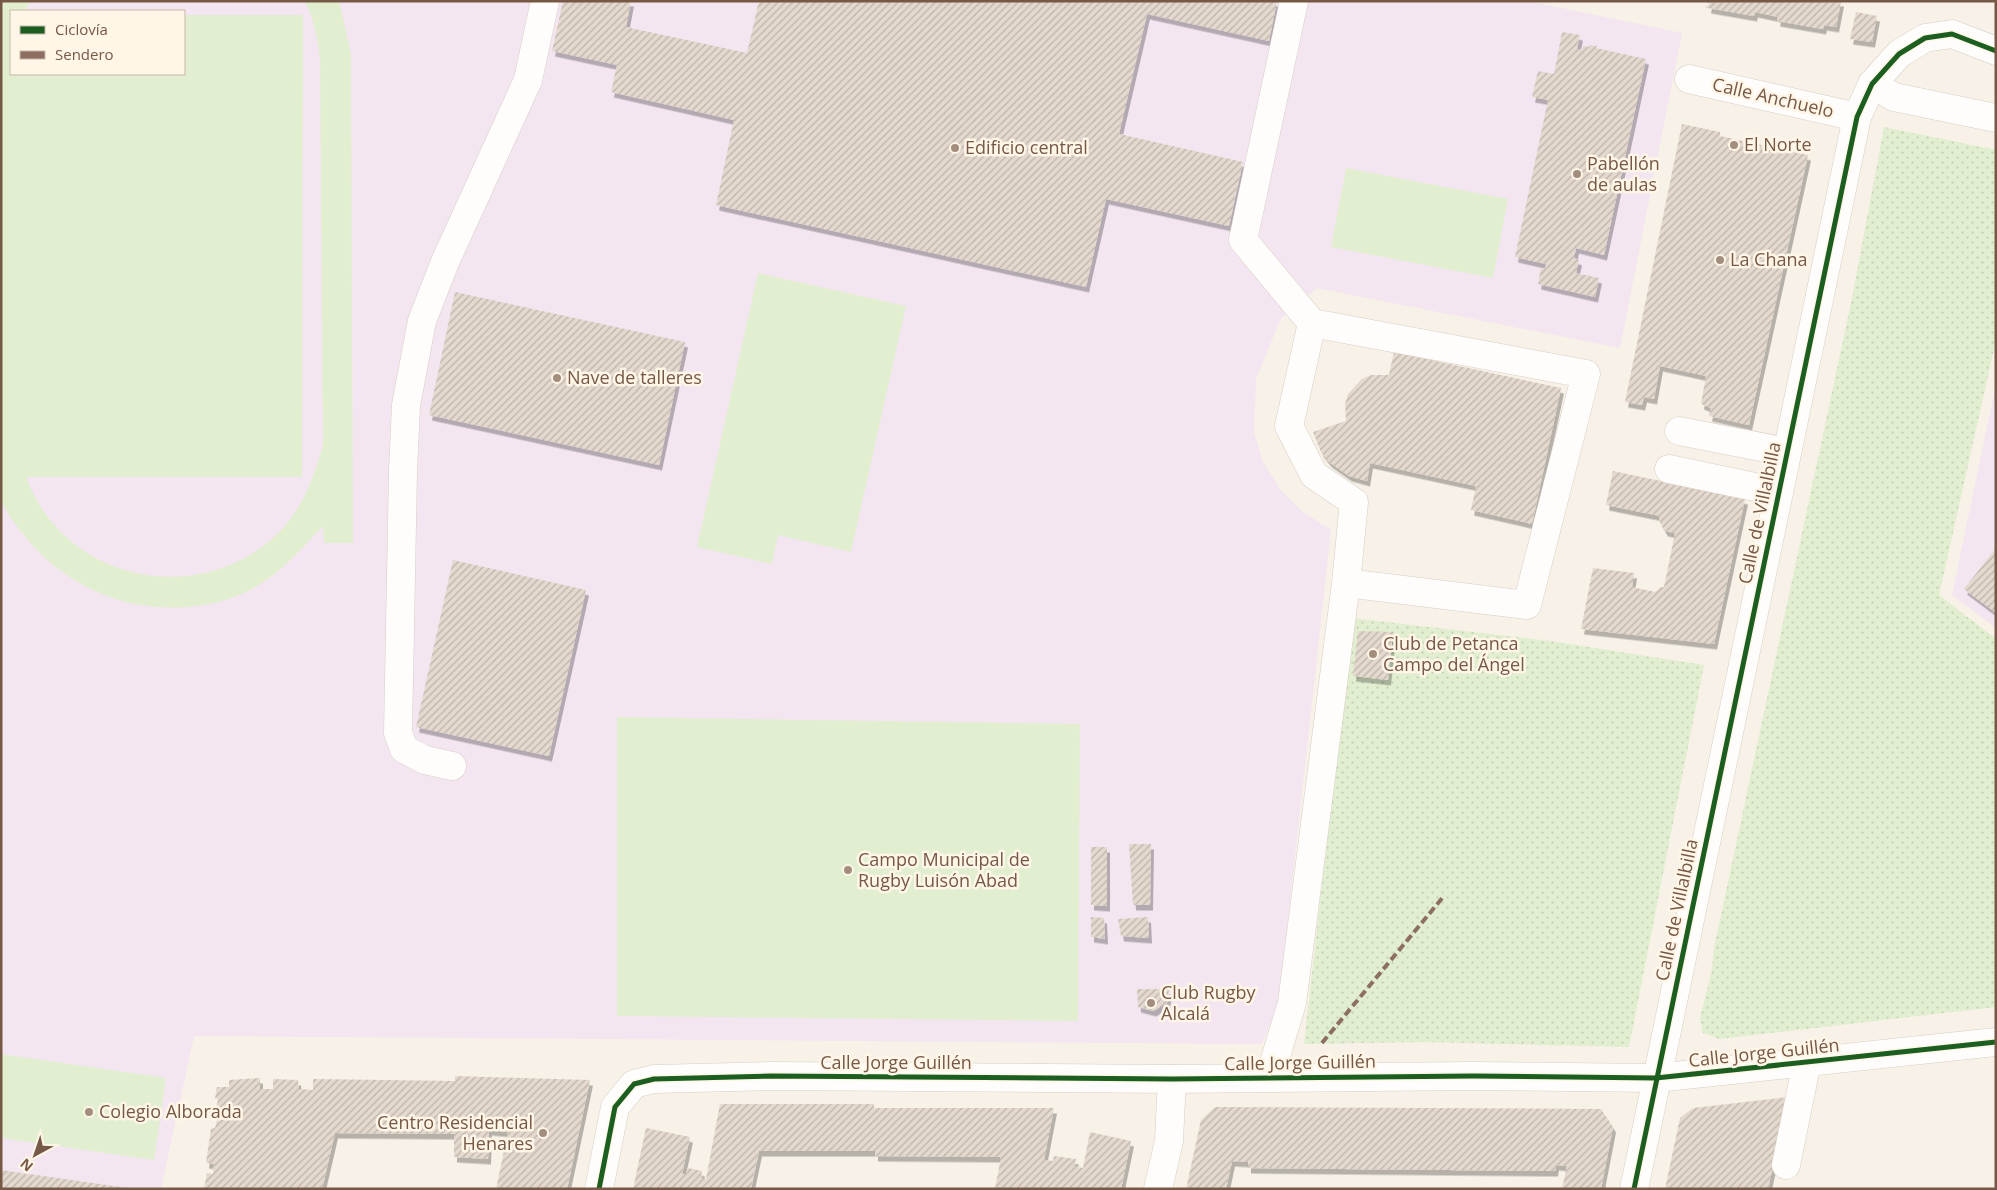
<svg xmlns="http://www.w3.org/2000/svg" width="1997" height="1190" viewBox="0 0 1997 1190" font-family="'Open Sans',sans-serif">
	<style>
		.education { fill: #f3e6f1; fill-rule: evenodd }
		.park { fill: url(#park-dots) }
		.pitch { fill: #e2eed0 }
		.building { fill: url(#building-hatch); filter: url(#shadow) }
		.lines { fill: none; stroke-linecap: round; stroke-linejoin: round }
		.minor-casing { stroke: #d8cec5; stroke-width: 29 }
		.minor { stroke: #fefdfb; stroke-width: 28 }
		.quiet { stroke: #8d6e63; stroke-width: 4; stroke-dasharray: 8 4; stroke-linecap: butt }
		.cycleway-casing { stroke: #fff6e8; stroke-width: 8 }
		.cycleway { stroke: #1b5e20; stroke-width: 5 }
		.poi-dot { fill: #a38e7e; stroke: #fff6e8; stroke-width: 2 }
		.labels { text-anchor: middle; stroke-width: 5; stroke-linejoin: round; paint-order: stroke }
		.street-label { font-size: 18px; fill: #765846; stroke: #fff6e8 }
		.poi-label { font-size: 18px; fill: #765846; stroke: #fff6e8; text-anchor: start }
	</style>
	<defs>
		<pattern id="park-dots" width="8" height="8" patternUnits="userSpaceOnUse" patternTransform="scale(1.25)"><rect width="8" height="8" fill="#e2eed0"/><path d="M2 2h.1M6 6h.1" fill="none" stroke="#c5ceb4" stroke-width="1.8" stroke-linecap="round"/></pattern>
		<pattern id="building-hatch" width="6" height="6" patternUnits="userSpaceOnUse" patternTransform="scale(1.25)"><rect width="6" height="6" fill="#e4d9ce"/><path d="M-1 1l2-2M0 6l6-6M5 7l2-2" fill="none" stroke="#bdb3a9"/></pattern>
		<filter id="shadow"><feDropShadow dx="3" dy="5.5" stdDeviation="0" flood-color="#0004"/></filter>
	</defs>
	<rect width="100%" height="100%" fill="#f7f1e7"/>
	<!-- education -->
	<g class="education">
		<path d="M 1,1 L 1528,1 L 1682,33 L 1620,348 L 1317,288 L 1281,318 L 1256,379 L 1254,433 L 1263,462 L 1280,489 L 1303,512 L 1331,530 L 1279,1002 L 1262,1044 L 194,1036 L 161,1189 L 1,1189 ZM 11,11 L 184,11 L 184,74 L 11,74 Z"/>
		<path d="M 1996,384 L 1996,628 L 1952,595 Z"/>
	</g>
	<!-- park -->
	<g class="park">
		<path d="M 1884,127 L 1996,150 L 1996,340 L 1939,595 L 1996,639 L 1996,1007 L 1719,1039 L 1703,1033 L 1700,1018 L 1712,970 L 1714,948 L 1852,298 Z"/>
		<path d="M 1352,618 L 1550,641 L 1704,665 L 1629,1047 L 1427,1042 L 1304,1044 Z"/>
	</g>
	<!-- pitch -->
	<g class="pitch">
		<path d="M 1,1 L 30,1 L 25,11 L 11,11 L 11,74 L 184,74 L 184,15 L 303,15 L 302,477 L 26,477 C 64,580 194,609 274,537 C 302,512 314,478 323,444 L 320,63 C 319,41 314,21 305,1 L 339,1 L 351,53 L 353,543 L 324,543 L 323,526 C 298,553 270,585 234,597 C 160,623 78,600 28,540 C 18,528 6,513 1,499 Z"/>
		<path d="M 1346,168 L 1508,199 L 1493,278 L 1331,247 Z"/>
		<path d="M 758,273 L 906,306 L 851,552 L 778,535 L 772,564 L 697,547 Z"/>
		<path d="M 617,717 L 1080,724 L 1078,1021 L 617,1016 Z"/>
		<path d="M 1,1054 L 166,1078 L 154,1160 L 1,1138 Z"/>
	</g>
	<!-- building -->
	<g class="building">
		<path d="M 563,1 L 631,1 L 626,27 L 747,53 L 759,1 L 1277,1 L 1269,41 L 1147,14 L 1119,134 L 1243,162 L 1229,226 L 1106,199 L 1086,287 L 716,205 L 734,120 L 611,92 L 617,65 L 552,51 Z"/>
		<path d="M 1702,1 L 1841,1 L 1836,27 L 1824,25 L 1823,29 L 1777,21 L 1778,17 L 1755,12 L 1754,16 L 1708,8 L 1709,3 Z"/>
		<path d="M 1856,12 L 1877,16 L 1872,42 L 1850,39 Z"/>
		<path d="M 1562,32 L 1580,35 L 1577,49 L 1582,50 L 1583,46 L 1589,47 L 1590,45 L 1597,46 L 1596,48 L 1646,59 L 1604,255 L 1576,248 L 1574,258 L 1579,260 L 1576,273 L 1599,278 L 1595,297 L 1538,284 L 1541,268 L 1545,269 L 1546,264 L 1515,257 L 1548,100 L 1532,97 L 1538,71 L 1554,74 Z"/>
		<path d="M 1682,124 L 1720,132 L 1720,136 L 1808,155 L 1749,425 L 1709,416 L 1711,408 L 1701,404 L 1706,376 L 1660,366 L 1654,399 L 1644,397 L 1642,405 L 1625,402 Z"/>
		<path d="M 455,292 L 685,342 L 659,465 L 429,415 Z"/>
		<path d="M 1394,352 L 1561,388 L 1532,524 L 1471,510 L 1476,486 L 1370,463 L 1367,481 L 1349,476 L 1329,462 L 1321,452 L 1313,432 L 1346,421 L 1345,404 L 1348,394 L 1362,379 L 1371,375 L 1389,375 Z"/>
		<path d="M 1613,471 L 1745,499 L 1714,644 L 1581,629 L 1593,568 L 1634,573 L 1632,587 L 1655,592 L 1661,587 L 1664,587 L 1675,533 L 1665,531 L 1659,521 L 1660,516 L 1606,505 Z"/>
		<path d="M 1996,548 L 1996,613 L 1964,589 Z"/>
		<path d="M 453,560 L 586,590 L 549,756 L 416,727 Z"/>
		<path d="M 1358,631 L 1393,632 L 1388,680 L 1353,676 Z"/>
		<path d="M 1129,844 L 1151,844 L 1150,905 L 1133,905 Z"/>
		<path d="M 1091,847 L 1107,847 L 1107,906 L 1091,905 Z"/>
		<path d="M 1091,917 L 1104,918 L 1105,939 L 1091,937 Z"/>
		<path d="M 1148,917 L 1149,938 L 1121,936 L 1118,919 Z"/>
		<path d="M 1137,989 L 1169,989 L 1167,1003 L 1153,1011 L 1138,1007 Z"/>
		<path d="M 455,1076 L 590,1080 L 567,1189 L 496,1189 L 508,1132 L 489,1130 L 488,1159 L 454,1157 L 454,1134 L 335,1133 L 322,1189 L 204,1189 L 207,1173 L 213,1174 L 214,1164 L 206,1163 L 211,1129 L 215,1128 L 217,1120 L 214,1119 L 218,1099 L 215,1098 L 217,1087 L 229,1087 L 229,1080 L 260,1078 L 260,1089 L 273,1089 L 273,1079 L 298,1080 L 299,1089 L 313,1090 L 313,1079 L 455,1081 Z"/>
		<path d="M 1788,1097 L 1768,1189 L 1665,1189 L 1680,1118 L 1693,1108 Z"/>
		<path d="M 720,1104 L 874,1104 L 874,1108 L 1054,1108 L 1044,1160 L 1053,1161 L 1054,1156 L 1076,1159 L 1074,1166 L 1083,1168 L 1090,1132 L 1131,1141 L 1121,1189 L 995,1189 L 1001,1157 L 875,1156 L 875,1151 L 759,1151 L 751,1189 L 633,1189 L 646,1128 L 690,1137 L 682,1174 L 686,1174 L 688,1168 L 702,1171 L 701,1178 L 706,1179 Z"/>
		<path d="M 1215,1107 L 1601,1109 L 1613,1127 L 1601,1189 L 1562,1189 L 1567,1166 L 1556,1165 L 1555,1171 L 1248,1168 L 1248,1162 L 1232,1161 L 1226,1189 L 1186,1189 L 1201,1120 Z"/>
		<path d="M 1,1170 L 128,1188 L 128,1189 L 1,1189 Z"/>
	</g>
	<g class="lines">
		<defs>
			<g id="minor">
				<path d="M 1294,1 L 1243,240 L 1312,323"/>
				<path d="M 1689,79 L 1857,117"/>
				<path d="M 1872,84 L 1894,97 L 1996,118"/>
				<path d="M 1679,431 L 1787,452"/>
				<path d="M 1669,469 L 1779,492"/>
				<path d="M 452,766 L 425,760 L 404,749 L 398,733 L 403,471 L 406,405 L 422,321 L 445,262 L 528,80 L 545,1"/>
				<path d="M 1270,1076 L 1292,1003 L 1346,583 L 1527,605 L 1586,374 L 1312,323 L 1289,426 L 1314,475 L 1354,502 L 1346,583"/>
				<path d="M 1786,1165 L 1807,1062"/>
				<path d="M 599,1189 L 615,1107 L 634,1084 L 654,1079 L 771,1076 L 1172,1079 L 1473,1076 L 1656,1078 L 1996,1042"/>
				<path d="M 1158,1189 L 1169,1141 L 1172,1079"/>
				<path d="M 1634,1189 L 1857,117 L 1872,84 L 1899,54 L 1925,38 L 1952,34 L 1996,51"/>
			</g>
		</defs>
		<!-- minor casing -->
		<use href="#minor" class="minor-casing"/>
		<!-- minor -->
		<use href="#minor" class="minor"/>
		<!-- quiet -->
		<path class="quiet" d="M 1322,1043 L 1444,896"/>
		<defs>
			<g id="cycleway">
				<path d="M 599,1189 L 615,1107 L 634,1084 L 654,1079 L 771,1076 L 1172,1079 L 1473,1076 L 1656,1078 L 1996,1042"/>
				<path d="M 1634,1189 L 1857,117 L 1872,84 L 1899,54 L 1925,38 L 1952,34 L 1996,51"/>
			</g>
		</defs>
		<!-- cycleway casing -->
		<use href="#cycleway" class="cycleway-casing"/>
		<!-- cycleway -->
		<use href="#cycleway" class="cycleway"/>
	</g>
	<!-- markers -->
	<g class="poi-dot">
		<circle cx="1734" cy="145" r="5"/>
		<circle cx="955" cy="148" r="5"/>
		<circle cx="1577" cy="174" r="5"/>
		<circle cx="1720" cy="260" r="5"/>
		<circle cx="557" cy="378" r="5"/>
		<circle cx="1373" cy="654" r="5"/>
		<circle cx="848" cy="870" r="5"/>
		<circle cx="1151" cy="1003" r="5"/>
		<circle cx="89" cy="1112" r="5"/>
		<circle cx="543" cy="1133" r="5"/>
	</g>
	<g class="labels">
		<!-- street labels -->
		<g class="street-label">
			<text transform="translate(1773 98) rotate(13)" y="6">Calle Anchuelo</text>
			<text transform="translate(1760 513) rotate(-78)" y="6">Calle de Villalbilla</text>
			<text transform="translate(1677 910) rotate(-78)" y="6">Calle de Villalbilla</text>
			<text transform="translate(1764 1053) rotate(-6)" y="6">Calle Jorge Guillén</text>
			<text x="896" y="1069">Calle Jorge Guillén</text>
			<text transform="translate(1300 1063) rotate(-1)" y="6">Calle Jorge Guillén</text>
		</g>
		<!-- poi labels -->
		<g class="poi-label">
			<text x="1744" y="151">El Norte</text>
			<text x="965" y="154">Edificio central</text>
			<text x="1587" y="170">Pabellón<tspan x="1587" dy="21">de aulas</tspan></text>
			<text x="1730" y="266">La Chana</text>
			<text x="567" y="384">Nave de talleres</text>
			<text x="1383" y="650">Club de Petanca<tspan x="1383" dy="21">Campo del Ángel</tspan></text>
			<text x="858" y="866">Campo Municipal de<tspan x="858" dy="21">Rugby Luisón Abad</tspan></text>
			<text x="1161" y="999">Club Rugby<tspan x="1161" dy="21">Alcalá</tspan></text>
			<text x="99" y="1118">Colegio Alborada</text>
			<text x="533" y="1129" text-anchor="end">Centro Residencial<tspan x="533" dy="21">Henares</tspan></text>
		</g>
	</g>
	<!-- border -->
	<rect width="1997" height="1190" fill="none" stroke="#765846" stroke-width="5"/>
	<!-- legend -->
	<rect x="10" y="10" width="175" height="65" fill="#fff6e8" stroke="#c8b7a7"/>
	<rect x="20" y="26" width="25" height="8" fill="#1b5e20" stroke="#c8b7a7"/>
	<text x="55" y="35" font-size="15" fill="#765846">Ciclovía</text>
	<rect x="20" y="51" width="25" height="8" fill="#8d6e63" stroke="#c8b7a7"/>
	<text x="55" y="60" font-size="15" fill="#765846">Sendero</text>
	<!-- north arrow -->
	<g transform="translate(35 1155) rotate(220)" stroke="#fff6e8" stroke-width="4" paint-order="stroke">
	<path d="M0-4L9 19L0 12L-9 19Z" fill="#765846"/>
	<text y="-8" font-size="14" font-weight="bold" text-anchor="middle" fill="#765846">N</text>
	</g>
</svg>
